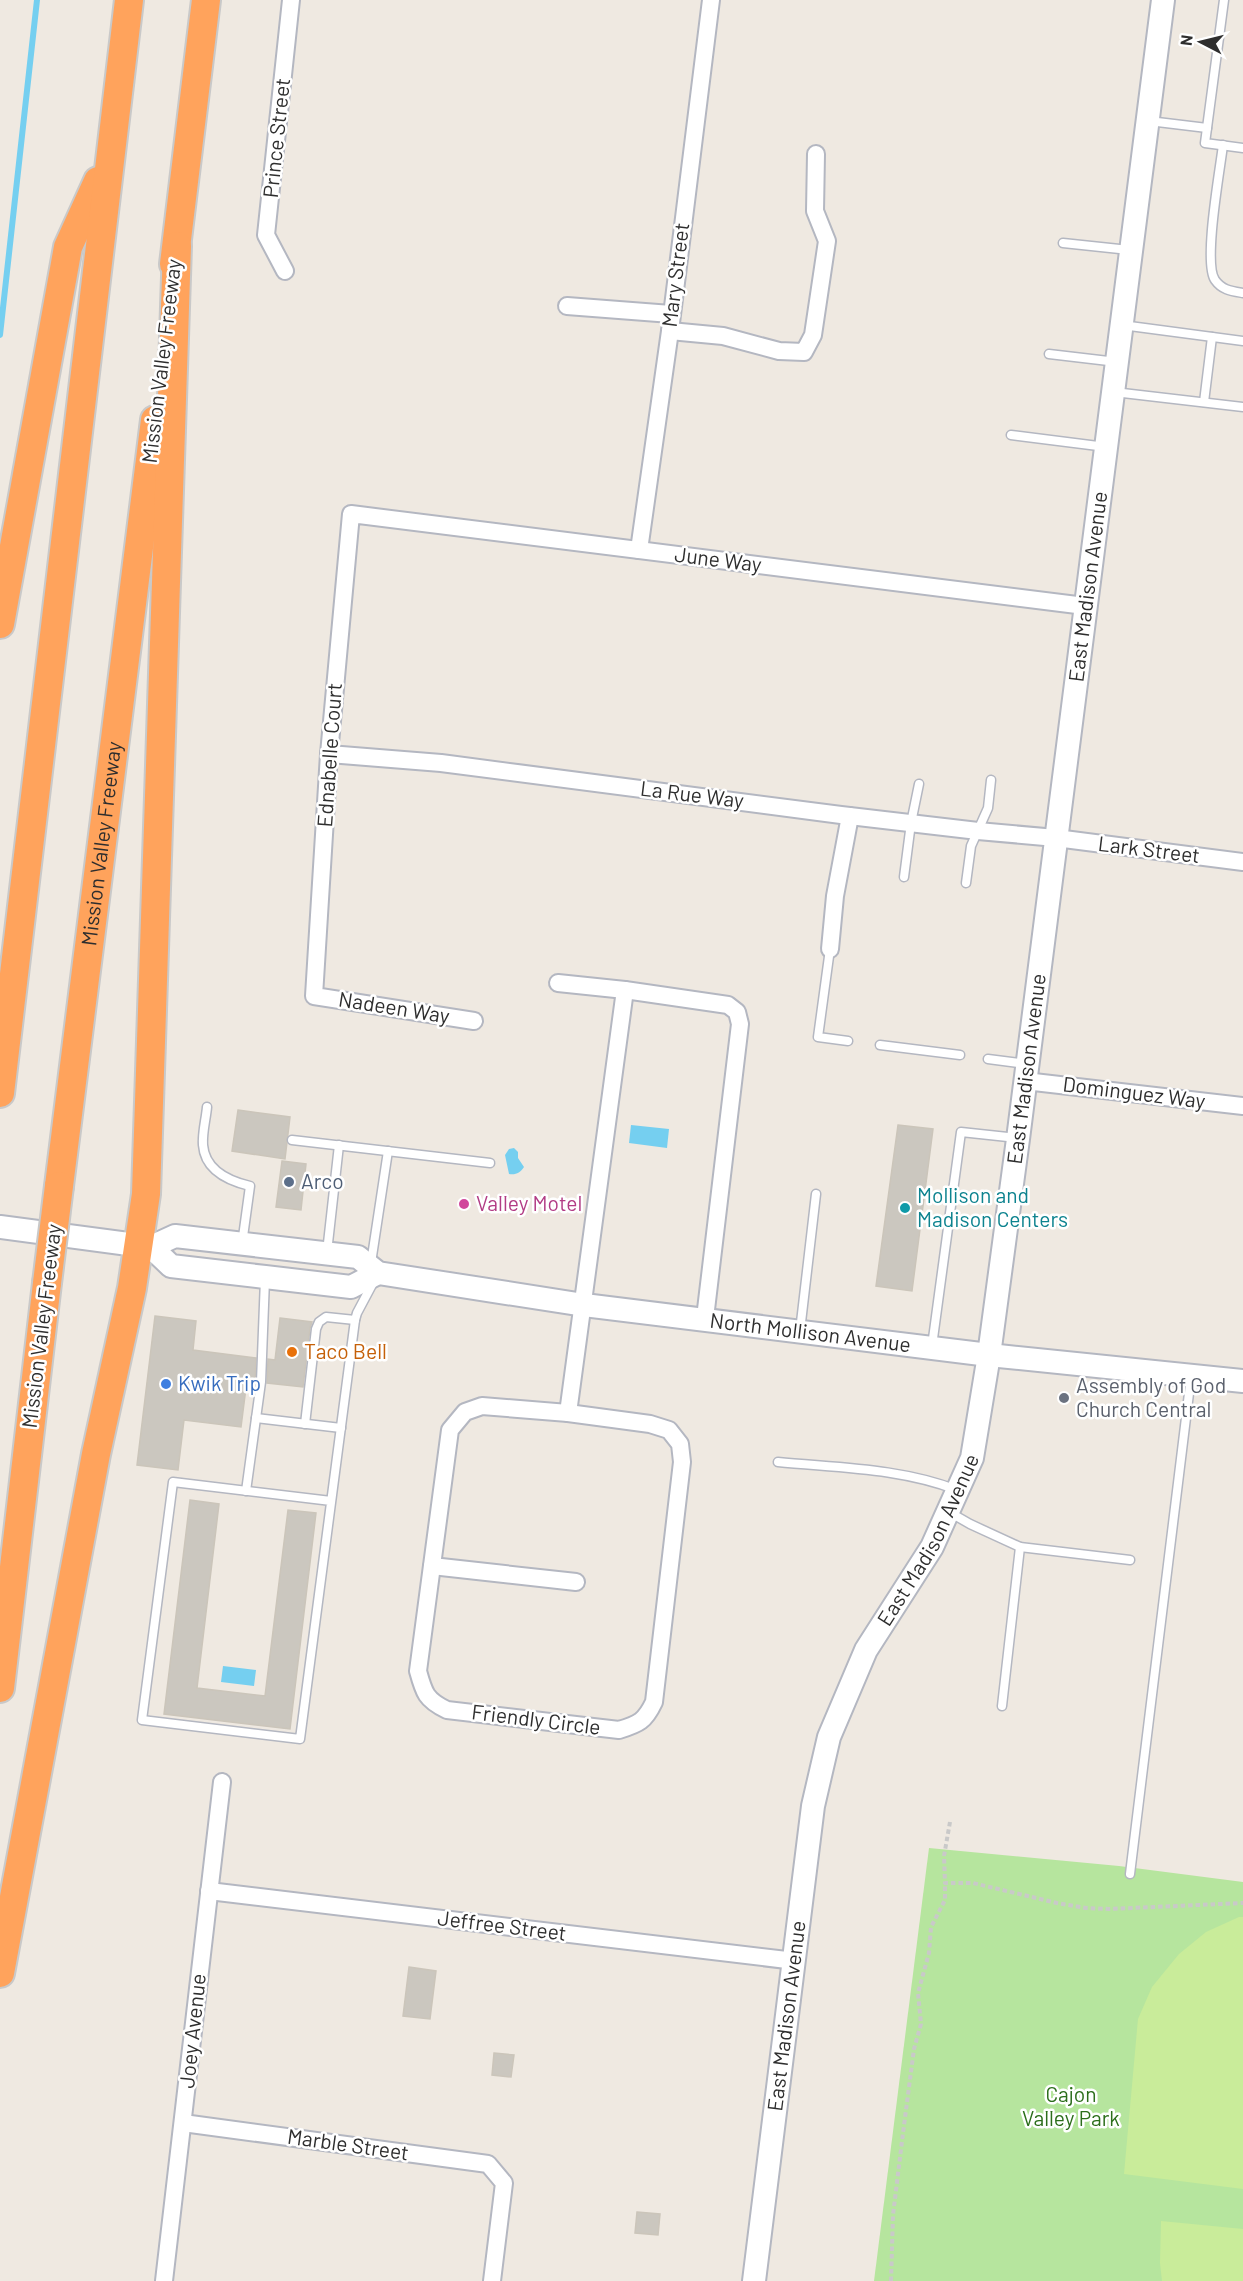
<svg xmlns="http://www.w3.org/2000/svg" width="1243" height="2281" viewBox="0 0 1243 2281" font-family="Barlow,sans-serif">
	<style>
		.green { fill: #b6e59e }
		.pitch { fill: #c9ec9a }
		.water { fill: #75cff0 }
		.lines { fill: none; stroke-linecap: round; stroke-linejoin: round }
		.stream { stroke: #75cff0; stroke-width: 6 }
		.building { fill: #cbc7bf; stroke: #cbc5ba; stroke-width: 1.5 }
		.lane-casing { stroke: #b4b7c1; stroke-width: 11 }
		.street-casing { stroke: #b4b7c1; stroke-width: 20 }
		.secondary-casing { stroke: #b4b7c1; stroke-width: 26 }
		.highway-casing { stroke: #c9c9c9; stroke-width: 32 }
		.path { stroke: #c9c9c9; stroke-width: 4; stroke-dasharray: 4.5 3; stroke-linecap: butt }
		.lane { stroke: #fff; stroke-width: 8 }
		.street { stroke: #fff; stroke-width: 16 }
		.secondary { stroke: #fff; stroke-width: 22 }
		.highway { stroke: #ffa35c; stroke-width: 28 }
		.highway-bridge-casing { stroke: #c9c9c9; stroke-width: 32; stroke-linecap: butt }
		.highway-bridge { stroke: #ffa35c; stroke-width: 28 }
		.service-dot { fill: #5c6f8a; stroke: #fff; stroke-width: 2 }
		.hotel-dot { fill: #d1479c; stroke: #fff; stroke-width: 2 }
		.culture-dot { fill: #0f9aa8; stroke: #fff; stroke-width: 2 }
		.food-dot { fill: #e8710a; stroke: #fff; stroke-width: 2 }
		.shop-dot { fill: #3f7fe0; stroke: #fff; stroke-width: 2 }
		.worship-dot { fill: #6b7280; stroke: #fff; stroke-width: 2 }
		.labels { text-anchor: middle; stroke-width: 5; stroke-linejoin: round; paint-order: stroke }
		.street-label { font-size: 21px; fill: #2e2e2e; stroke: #fff }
		.service-label { font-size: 21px; fill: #4e5e75; stroke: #fff; text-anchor: start }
		.culture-label { font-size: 21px; fill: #0d838f; stroke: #fff; text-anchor: start }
		.hotel-label { font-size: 21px; fill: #b23c85; stroke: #fff; text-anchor: start }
		.food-label { font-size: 21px; fill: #c56008; stroke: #fff; text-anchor: start }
		.shop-label { font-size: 21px; fill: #366cbe; stroke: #fff; text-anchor: start }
		.worship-label { font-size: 21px; fill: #5b616d; stroke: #fff; text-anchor: start }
		.park-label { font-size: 21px; fill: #2c6e1b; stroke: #fff }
	</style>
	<rect width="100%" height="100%" fill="#efe9e1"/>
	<!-- green -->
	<path class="green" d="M 929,1848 L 1119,1866 L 1243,1882 L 1243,2281 L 874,2281 Z"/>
	<!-- pitch -->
	<g class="pitch">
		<path d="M 1239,1917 L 1243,1917 L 1243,2189 L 1124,2174 L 1138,2019 L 1152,1987 L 1179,1954 L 1206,1932 Z"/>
		<path d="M 1161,2221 L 1243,2229 L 1243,2281 L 1162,2281 L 1160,2263 Z"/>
	</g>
	<!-- water -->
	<g class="water">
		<path d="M 631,1125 L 669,1129 L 667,1148 L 629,1143 Z"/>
		<path d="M 514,1148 L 518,1152 L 518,1158 L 524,1167 C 520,1173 516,1175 509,1174 L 505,1155 L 509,1149 Z"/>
		<path d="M 223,1666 L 256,1670 L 254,1686 L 221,1682 Z"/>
	</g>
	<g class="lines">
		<!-- stream -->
		<path class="stream" d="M 0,335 L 37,0"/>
	</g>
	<!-- building -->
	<g class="building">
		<path d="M 238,1110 L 290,1117 L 285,1159 L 232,1151 Z"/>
		<path d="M 898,1125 L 933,1129 L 912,1291 L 876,1286 Z"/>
		<path d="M 282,1161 L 306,1164 L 301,1210 L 276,1207 Z"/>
		<path d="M 155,1316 L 196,1321 L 193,1350 L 256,1358 L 255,1381 L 247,1380 L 241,1427 L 184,1420 L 178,1470 L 137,1465 Z"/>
		<path d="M 280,1318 L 312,1322 L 310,1328 L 303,1387 L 267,1383 L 268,1359 L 275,1360 Z"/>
		<path d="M 190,1500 L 219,1504 L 197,1688 L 265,1696 L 288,1510 L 316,1513 L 290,1729 L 164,1714 Z"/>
		<path d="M 409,1967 L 436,1971 L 430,2019 L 403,2016 Z"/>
		<path d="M 494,2053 L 514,2055 L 511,2077 L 492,2075 Z"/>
		<path d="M 637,2212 L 660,2214 L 658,2235 L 635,2233 Z"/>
	</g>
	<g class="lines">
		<defs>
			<g id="lane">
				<path d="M 1224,0 L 1205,143 L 1243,148"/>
				<path d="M 1149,121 L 1207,128"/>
				<path d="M 1223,145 C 1220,170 1203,263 1215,280 C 1222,290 1231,291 1243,293"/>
				<path d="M 1063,243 L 1129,250"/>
				<path d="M 1122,325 L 1243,341"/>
				<path d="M 1049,354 L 1117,362"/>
				<path d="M 1114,392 L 1243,407"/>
				<path d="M 1204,402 L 1212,337"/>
				<path d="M 1011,435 L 1106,447"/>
				<path d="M 904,877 L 911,823 L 919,784"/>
				<path d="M 966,883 L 971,846 L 988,808 L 991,780"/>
				<path d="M 830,949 L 818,1037 L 848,1041"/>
				<path d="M 880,1045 L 960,1055"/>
				<path d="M 988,1059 L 1027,1064"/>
				<path d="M 207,1107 C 206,1119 202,1133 203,1145 C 205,1171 229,1181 250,1186 L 242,1244"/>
				<path d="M 292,1140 L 490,1163"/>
				<path d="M 327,1252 L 339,1145"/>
				<path d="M 371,1263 L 388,1151"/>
				<path d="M 800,1331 L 816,1194"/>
				<path d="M 932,1346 L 961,1132 L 1017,1138"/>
				<path d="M 256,1418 L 341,1428"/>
				<path d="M 305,1424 L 316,1329 L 319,1322 L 326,1317 L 355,1320"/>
				<path d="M 778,1462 C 838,1468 900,1468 957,1490"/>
				<path d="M 246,1491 L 261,1382 L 265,1279"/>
				<path d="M 331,1501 L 173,1482 L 142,1720 L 300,1739 L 355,1320 L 357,1313 L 374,1281"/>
				<path d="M 949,1512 L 970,1524 L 1020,1547 L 1002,1706"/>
				<path d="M 1020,1547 L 1130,1560"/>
				<path d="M 1130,1874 L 1191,1377"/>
			</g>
			<g id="street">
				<path d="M 285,271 L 266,235 L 291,0"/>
				<path d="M 567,306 L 671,314"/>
				<path d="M 670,331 L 723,336 L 779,351 L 804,352 L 813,335 L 827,241 L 815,211 L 816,154"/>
				<path d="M 639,550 L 670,331 L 711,0"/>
				<path d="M 329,754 L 441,763 L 841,815 L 978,831 L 1056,838 L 1243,862"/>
				<path d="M 830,949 L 835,896 L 850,816"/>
				<path d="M 558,983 L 625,990"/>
				<path d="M 474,1021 L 314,996 L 329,754 L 351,514 L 1085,606"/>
				<path d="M 1025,1081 L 1243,1106"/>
				<path d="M 482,1406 L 568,1413 L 650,1424 L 669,1430 L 680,1444 L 682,1462 L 654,1702 C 645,1721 639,1724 619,1730 L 447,1710 C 426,1700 424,1693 418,1671 L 450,1430 L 465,1412 Z"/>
				<path d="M 568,1413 L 625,990 L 728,1005 L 737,1012 L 740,1024 L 705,1318"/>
				<path d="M 432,1566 L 576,1582"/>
				<path d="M 209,1891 L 795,1961"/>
				<path d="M 183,2123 L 488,2164 L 504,2183 L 492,2281"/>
				<path d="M 164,2281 L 222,1782"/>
			</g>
			<g id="secondary">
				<path id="s1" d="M 0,1227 L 151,1247 L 175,1236 L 358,1257 L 378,1273 L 584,1305 L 989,1355 L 1243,1381"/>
				<path d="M 151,1247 L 171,1266 L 265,1277 L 351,1287 L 378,1273"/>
				<path id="s2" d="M 754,2281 L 813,1806 L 829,1737 L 866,1650 L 932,1547 L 972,1458 L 989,1355 L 1018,1139 L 1163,0"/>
			</g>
			<g id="highway">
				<path d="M 174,264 L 206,0"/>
				<path d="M 0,624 L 68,247 L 98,181"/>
				<path d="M 0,1093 L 129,0"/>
				<path id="s3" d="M 59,1186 L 155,420"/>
				<path d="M 0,1688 L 47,1283"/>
				<path d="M 0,1973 L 96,1454 L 132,1288 L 146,1194 L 177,246"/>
			</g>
		</defs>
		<!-- lane casing -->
		<use href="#lane" class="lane-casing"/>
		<!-- street casing -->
		<use href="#street" class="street-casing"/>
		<!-- secondary casing -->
		<use href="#secondary" class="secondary-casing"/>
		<!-- highway casing -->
		<use href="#highway" class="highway-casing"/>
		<!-- path -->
		<g class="path">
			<path d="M 950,1822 L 944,1856 L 945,1883 L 973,1883 L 1057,1903 L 1086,1908 L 1109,1909 L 1243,1903"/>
			<path d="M 891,2281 L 893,2215 L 903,2133 L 914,2049 L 921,2024 L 918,1993 L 929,1953 L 931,1927 L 945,1900 L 945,1883"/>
		</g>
		<!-- lane -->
		<use href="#lane" class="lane"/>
		<!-- street -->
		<use href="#street" class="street"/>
		<!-- secondary -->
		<use href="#secondary" class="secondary"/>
		<!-- highway -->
		<use href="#highway" class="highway"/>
		<defs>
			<path id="highway-bridge" d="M 47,1283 L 59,1186"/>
		</defs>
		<!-- highway-bridge casing -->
		<use href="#highway-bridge" class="highway-bridge-casing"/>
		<!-- highway-bridge -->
		<use href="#highway-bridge" class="highway-bridge"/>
	</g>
	<!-- markers -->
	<circle class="service-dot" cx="289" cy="1182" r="6"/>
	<circle class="hotel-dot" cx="464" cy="1204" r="6"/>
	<circle class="culture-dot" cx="905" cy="1208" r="6"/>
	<circle class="food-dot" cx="292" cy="1352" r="6"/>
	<circle class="shop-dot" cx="166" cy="1384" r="6"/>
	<circle class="worship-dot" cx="1064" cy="1398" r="6"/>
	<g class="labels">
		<!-- street labels -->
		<g class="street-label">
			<text transform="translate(277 138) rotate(-84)" y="7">Prince Street</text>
			<text transform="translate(676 275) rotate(-83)" y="7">Mary Street</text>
			<text transform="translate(162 361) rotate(-83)" y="7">Mission Valley Freeway</text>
			<text transform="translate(718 560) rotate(7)" y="7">June Way</text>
			<text dy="7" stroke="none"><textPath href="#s2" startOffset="1743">East Madison Avenue</textPath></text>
			<text transform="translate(330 755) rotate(-86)" y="7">Ednabelle Court</text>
			<text transform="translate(692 795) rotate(7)" y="7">La Rue Way</text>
			<text dy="7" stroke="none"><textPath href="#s3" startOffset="345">Mission Valley Freeway</textPath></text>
			<text transform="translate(1149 850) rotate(7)" y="7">Lark Street</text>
			<text transform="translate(394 1008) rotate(9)" y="7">Nadeen Way</text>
			<text dy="7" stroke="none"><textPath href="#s2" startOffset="1257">East Madison Avenue</textPath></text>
			<text transform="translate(1134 1093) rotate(7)" y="7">Dominguez Way</text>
			<text transform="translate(42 1326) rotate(-83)" y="7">Mission Valley Freeway</text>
			<text dy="7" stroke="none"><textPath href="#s1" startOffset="825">North Mollison Avenue</textPath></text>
			<text dy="7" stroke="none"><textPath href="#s2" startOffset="771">East Madison Avenue</textPath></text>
			<text transform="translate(536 1720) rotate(7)" y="7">Friendly Circle</text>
			<text transform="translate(502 1926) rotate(7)" y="7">Jeffree Street</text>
			<text dy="7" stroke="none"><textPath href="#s2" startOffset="267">East Madison Avenue</textPath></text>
			<text transform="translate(193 2031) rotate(-84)" y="7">Joey Avenue</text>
			<text transform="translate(348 2145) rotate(8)" y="7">Marble Street</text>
		</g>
		<!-- service labels -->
		<g class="service-label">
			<text x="301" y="1189">Arco</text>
		</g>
		<!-- culture labels -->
		<g class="culture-label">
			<text x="917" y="1203">Mollison and<tspan x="917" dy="24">Madison Centers</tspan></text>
		</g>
		<!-- hotel labels -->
		<g class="hotel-label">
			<text x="476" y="1211">Valley Motel</text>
		</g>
		<!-- food labels -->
		<g class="food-label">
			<text x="304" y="1359">Taco Bell</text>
		</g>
		<!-- shop labels -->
		<g class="shop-label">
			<text x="178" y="1391">Kwik Trip</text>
		</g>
		<!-- worship labels -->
		<g class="worship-label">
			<text x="1076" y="1393">Assembly of God<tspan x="1076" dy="24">Church Central</tspan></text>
		</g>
		<!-- park labels -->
		<g class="park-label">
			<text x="1071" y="2102">Cajon<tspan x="1071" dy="24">Valley Park</tspan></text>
		</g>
	</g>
	<!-- north arrow -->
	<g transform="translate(1201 42) rotate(277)" stroke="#ffffff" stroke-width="4.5" paint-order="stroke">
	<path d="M0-4.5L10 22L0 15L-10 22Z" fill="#2e2e2e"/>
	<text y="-9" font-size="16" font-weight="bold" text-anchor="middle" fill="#2e2e2e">N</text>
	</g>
</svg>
